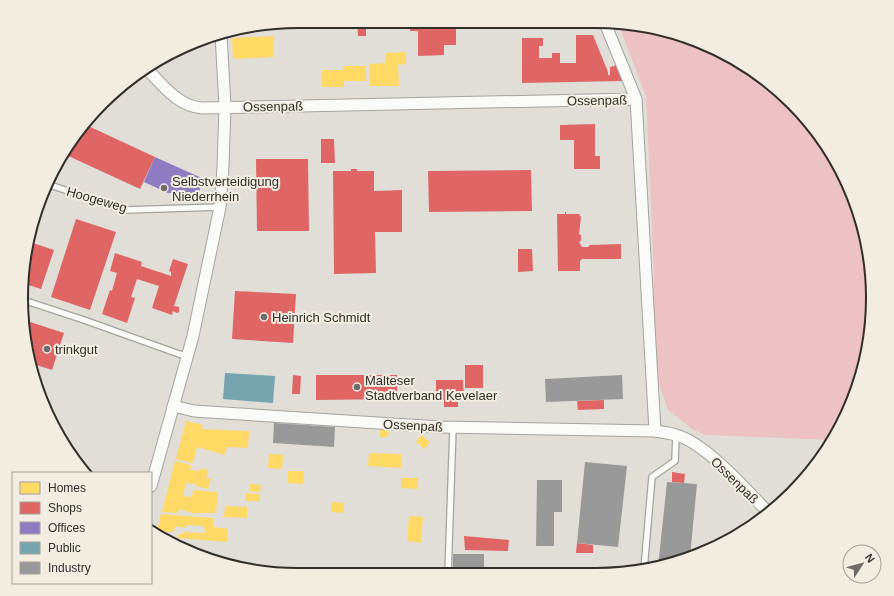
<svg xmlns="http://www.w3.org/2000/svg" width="894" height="596" viewBox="0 0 894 596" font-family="Helvetica,sans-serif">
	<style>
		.green { fill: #edc2c4 }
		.homes { fill: #ffd966 }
		.shops { fill: #e06666 }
		.offices { fill: #8e7cc3 }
		.public { fill: #76a5af }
		.industry { fill: #999 }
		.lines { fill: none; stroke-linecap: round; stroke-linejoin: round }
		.lane-casing { stroke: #a5a39e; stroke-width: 8 }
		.street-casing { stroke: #a5a39e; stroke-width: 13 }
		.lane { stroke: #fafaf9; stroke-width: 5.5 }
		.street { stroke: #fafaf9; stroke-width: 11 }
		.poi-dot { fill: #6f6c68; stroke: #f2ece1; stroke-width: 1.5 }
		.labels { text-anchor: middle; stroke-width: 4; stroke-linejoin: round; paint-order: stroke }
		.street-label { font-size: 13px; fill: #322f2b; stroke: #f2ece1 }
		.poi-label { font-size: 13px; fill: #322f2b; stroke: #f2ece1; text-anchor: start }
		.rim { fill: none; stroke: #322f2b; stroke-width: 2 }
	</style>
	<rect width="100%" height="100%" fill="#e1ded8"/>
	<!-- green -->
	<path class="green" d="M 618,23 L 632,23 L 718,49 L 779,90 L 816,130 L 845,176 L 864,227 L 872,280 L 871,334 L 858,387 L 834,440 L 705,435 L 692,429 L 668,410 L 651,359 L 654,275 L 646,96 Z"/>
	<!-- homes -->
	<g class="homes">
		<path d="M 273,36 L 274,57 L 233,59 L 232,38 Z"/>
		<path d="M 406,52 L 406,64 L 398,65 L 399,86 L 370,86 L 369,64 L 386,63 L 386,53 Z"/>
		<path d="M 343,66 L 366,66 L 366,81 L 344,81 L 344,87 L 322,87 L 322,70 L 343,70 Z"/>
		<path d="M 186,421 L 203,425 L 202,429 L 249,431 L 248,448 L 227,447 L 225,455 L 197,447 L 193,463 L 176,459 Z"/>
		<path d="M 380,430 L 389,430 L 388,437 L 380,437 Z"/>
		<path d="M 421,435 L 430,442 L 425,449 L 416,442 Z"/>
		<path d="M 369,453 L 401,454 L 401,468 L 368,466 Z"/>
		<path d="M 269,454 L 283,455 L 282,469 L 268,468 Z"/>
		<path d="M 175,461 L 191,465 L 190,470 L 200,471 L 201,468 L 208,470 L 206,478 L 211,479 L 208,489 L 196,486 L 196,484 L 186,483 L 183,496 L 192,497 L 193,490 L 218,492 L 216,513 L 197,513 L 196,514 L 179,509 L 178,513 L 162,512 Z"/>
		<path d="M 288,471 L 304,471 L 303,484 L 288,483 Z"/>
		<path d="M 401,478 L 418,478 L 418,489 L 401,488 Z"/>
		<path d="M 250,484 L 261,485 L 260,492 L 249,491 Z"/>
		<path d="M 246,493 L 260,494 L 260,501 L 245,501 Z"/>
		<path d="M 331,502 L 344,503 L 344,513 L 331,512 Z"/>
		<path d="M 225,506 L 247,507 L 247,518 L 224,517 Z"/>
		<path d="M 161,514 L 213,518 L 213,527 L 228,529 L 227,542 L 178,538 L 178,534 L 184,534 L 184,532 L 205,533 L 204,526 L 186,525 L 185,528 L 175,526 L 174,532 L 157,531 Z"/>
		<path d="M 409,516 L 423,517 L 421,543 L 407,541 Z"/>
	</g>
	<!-- shops -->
	<g class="shops">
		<path d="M 357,21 L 366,21 L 366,36 L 358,36 Z"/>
		<path d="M 410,22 L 443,22 L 443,24 L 456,24 L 456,45 L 444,45 L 444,55 L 418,56 L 418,31 L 410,31 Z"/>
		<path d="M 576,35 L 593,35 L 608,72 L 608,75 L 610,75 L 610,67 L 617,65 L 623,81 L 522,83 L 522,38 L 543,38 L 543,46 L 539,46 L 539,58 L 552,58 L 552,53 L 560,53 L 560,63 L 576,63 Z"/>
		<path d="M 84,124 L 155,157 L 140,189 L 64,154 L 78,129 Z"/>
		<path d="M 595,124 L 595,156 L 600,156 L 600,169 L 574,169 L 574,140 L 560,140 L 560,125 Z"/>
		<path d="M 321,139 L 334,139 L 335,163 L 321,163 Z"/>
		<path d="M 256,159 L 308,159 L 309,231 L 257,231 Z"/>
		<path d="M 351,169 L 357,169 L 357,171 L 374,171 L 374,191 L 402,190 L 402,232 L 375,232 L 376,273 L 334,274 L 333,171 L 351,171 Z"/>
		<path d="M 531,170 L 532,211 L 429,212 L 428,171 Z"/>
		<path d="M 565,212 L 566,212 L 566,214 L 579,214 L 581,217 L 579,234 L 581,235 L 581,241 L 579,242 L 582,247 L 588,247 L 590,245 L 621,244 L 621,259 L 582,259 L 580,261 L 580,271 L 558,271 L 557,214 L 565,214 Z"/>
		<path d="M 76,219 L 116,232 L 90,310 L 51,297 Z"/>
		<path d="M 30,242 L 54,250 L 41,289 L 22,283 Z"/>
		<path d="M 518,249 L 532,249 L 533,271 L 518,272 Z"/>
		<path d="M 115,253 L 142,262 L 141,266 L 171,276 L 171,272 L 169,271 L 173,259 L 188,264 L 174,306 L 179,307 L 179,312 L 177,313 L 173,311 L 172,315 L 152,308 L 159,286 L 137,279 L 131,297 L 135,298 L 127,323 L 102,314 L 110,290 L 112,291 L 117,273 L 110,271 Z"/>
		<path d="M 235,291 L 296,294 L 293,343 L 232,339 Z"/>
		<path d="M 24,320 L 64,333 L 52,370 L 30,363 L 26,352 Z"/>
		<rect x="465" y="365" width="18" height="23"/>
		<path d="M 293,375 L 301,376 L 300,394 L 292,394 Z"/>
		<path d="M 316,375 L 397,375 L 397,399 L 316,400 Z"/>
		<path d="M 436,380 L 463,380 L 464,400 L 458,400 L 458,407 L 444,407 L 444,400 L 436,400 Z"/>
		<path d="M 604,400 L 604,409 L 578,410 L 577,401 Z"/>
		<path d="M 672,472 L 685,474 L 684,483 L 672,482 Z"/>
		<path d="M 464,536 L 509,540 L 508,551 L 465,550 Z"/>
		<path d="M 577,543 L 593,545 L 593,553 L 576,553 Z"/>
	</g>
	<!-- offices -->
	<path class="offices" d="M 155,157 L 204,179 L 198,194 L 168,193 L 144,182 Z"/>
	<!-- public -->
	<path class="public" d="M 225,373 L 275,376 L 273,403 L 223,399 Z"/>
	<!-- industry -->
	<g class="industry">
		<path d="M 622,375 L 623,399 L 546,402 L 545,379 Z"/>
		<path d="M 274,423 L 335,427 L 334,447 L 273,443 Z"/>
		<path d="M 585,462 L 627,466 L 618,547 L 577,543 Z"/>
		<path d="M 537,480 L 562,480 L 562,512 L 554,512 L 554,546 L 536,546 Z"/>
		<path d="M 667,482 L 697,484 L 690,557 L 667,566 L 658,567 Z"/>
		<rect x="453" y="554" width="31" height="20"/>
	</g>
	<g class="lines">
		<defs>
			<g id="lane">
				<path d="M 47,184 L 125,210 L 220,207"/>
				<path d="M 23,300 L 84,320 L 179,354 L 187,356"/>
				<path d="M 644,569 L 652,477 L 675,461 L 676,435"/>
				<path d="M 448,574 L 453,427"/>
			</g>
			<g id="street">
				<path d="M 605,23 L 636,99"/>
				<path d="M 145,67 C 162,84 177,106 202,108 L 636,99 L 655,431"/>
				<path d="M 173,406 L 194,411 L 440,427 L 655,431 C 662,432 669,433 676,435 C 706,443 747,491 769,513"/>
				<path d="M 151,486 L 193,336 L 220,207 L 223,167 L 225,106 L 221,34"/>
			</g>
		</defs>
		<!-- lane casing -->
		<use href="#lane" class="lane-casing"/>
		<!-- street casing -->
		<use href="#street" class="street-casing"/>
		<!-- lane -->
		<use href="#lane" class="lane"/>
		<!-- street -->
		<use href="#street" class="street"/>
	</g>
	<!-- markers -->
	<g class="poi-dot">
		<circle cx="164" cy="188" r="4"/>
		<circle cx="264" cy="317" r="4"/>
		<circle cx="47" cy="349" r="4"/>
		<circle cx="357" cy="387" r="4"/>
	</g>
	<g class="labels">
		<!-- street labels -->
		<g class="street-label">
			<text transform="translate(597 100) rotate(-1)" y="5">Ossenpaß</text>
			<text transform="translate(273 106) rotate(-1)" y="5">Ossenpaß</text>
			<text transform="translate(97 199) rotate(16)" y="5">Hoogeweg</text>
			<text transform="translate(413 425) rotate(3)" y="5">Ossenpaß</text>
			<text transform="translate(735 480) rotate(44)" y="5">Ossenpaß</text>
		</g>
		<!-- poi labels -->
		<g class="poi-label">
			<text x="172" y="186">Selbstverteidigung<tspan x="172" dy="15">Niederrhein</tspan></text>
			<text x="272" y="322">Heinrich Schmidt</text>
			<text x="55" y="354">trinkgut</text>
			<text x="365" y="385">Malteser<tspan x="365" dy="15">Stadtverband Kevelaer</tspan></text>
		</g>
	</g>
	<!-- crop -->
	<path d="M0 0H894V596H0ZM298 28H596A270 270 0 0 1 866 298V298A270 270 0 0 1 596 568H298A270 270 0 0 1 28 298V298A270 270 0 0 1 298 28Z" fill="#f2ece1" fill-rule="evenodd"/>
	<path class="rim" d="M298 28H596A270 270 0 0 1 866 298V298A270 270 0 0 1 596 568H298A270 270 0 0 1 28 298V298A270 270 0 0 1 298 28Z"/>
	<!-- legend -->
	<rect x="12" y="472" width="140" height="112" fill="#f2ece1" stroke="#a5a098"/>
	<rect x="20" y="482" width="20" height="12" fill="#ffd966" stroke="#a5a098"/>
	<text x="48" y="492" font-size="12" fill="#322f2b">Homes</text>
	<rect x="20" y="502" width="20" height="12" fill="#e06666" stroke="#a5a098"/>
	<text x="48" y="512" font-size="12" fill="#322f2b">Shops</text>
	<rect x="20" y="522" width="20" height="12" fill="#8e7cc3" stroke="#a5a098"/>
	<text x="48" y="532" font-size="12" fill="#322f2b">Offices</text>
	<rect x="20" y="542" width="20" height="12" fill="#76a5af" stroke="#a5a098"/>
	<text x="48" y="552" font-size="12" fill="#322f2b">Public</text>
	<rect x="20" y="562" width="20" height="12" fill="#999999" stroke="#a5a098"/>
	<text x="48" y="572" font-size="12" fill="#322f2b">Industry</text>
	<!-- north arrow -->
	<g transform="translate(862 564) rotate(54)"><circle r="19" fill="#f2ece1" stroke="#a5a098"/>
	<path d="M0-3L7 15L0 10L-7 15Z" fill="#6f6c68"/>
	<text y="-6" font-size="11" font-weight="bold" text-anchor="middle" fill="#322f2b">N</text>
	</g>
</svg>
